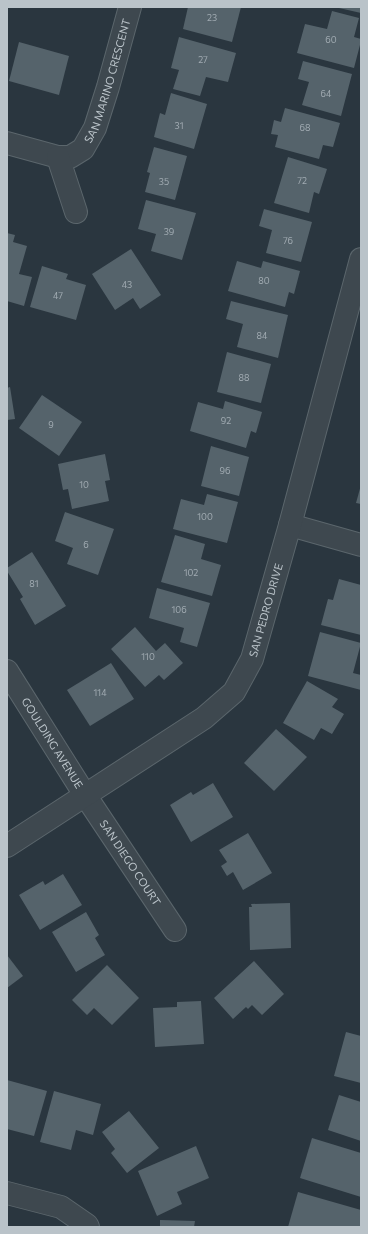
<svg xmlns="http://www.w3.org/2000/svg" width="368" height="1234" viewBox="0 0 368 1234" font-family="Commissioner,sans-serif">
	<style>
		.building { fill: #55636b }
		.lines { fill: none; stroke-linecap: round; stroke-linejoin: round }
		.street-casing { stroke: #5b666c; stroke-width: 24 }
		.street { stroke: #3e484f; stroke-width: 22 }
		.labels { text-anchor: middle; stroke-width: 4; stroke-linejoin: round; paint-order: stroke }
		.number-label { font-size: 9px; fill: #a1abb2 }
		.street-label { font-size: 11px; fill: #bac3c9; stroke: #222d34 }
	</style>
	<rect width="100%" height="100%" fill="#2a363f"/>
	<!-- building -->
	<g class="building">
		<path d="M 188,7 L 241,7 L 232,42 L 183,29 Z"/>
		<path d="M 339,7 L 361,7 L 361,13 L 339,8 Z"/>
		<path d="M 332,11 L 359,18 L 354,37 L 361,39 L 361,41 L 354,68 L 297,53 L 305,24 L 327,29 Z"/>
		<path d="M 179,37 L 236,53 L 228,82 L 206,77 L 200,96 L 173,89 L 179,70 L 171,68 Z"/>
		<path d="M 19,42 L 69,56 L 59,95 L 9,81 Z"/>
		<path d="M 303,61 L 352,74 L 341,116 L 302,105 L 309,82 L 298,79 Z"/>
		<path d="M 171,93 L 207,104 L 194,149 L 154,137 L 160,113 L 165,115 Z"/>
		<path d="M 285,108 L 340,123 L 333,147 L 323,145 L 319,159 L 275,147 L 278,135 L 271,134 L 274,120 L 281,122 Z"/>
		<path d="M 154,147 L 187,156 L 175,200 L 145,192 L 150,173 L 147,172 Z"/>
		<path d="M 288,157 L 327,169 L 319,194 L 314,192 L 309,213 L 274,203 Z"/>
		<path d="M 146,200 L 196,213 L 182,260 L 151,251 L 156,234 L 138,229 Z"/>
		<path d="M 264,209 L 312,222 L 301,262 L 266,253 L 272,230 L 259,226 Z"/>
		<path d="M 7,233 L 15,235 L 13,242 L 27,246 L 19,274 L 32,277 L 24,306 L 7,301 Z"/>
		<path d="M 131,249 L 161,295 L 140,309 L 133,298 L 115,310 L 92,274 Z"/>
		<path d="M 237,261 L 261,268 L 263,261 L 300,271 L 294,294 L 289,292 L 285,307 L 228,291 Z"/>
		<path d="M 42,266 L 68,274 L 66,279 L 86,285 L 76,320 L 30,307 Z"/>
		<path d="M 231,301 L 288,315 L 278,358 L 237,347 L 243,324 L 226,319 Z"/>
		<path d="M 227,352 L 271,364 L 261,403 L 217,392 Z"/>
		<path d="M 10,387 L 15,419 L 7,420 L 7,388 Z"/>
		<path d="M 42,395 L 82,422 L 59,456 L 19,428 Z"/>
		<path d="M 225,401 L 262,412 L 256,433 L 251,431 L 246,448 L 190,431 L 198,402 L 223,409 Z"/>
		<path d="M 211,446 L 249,457 L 239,496 L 201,486 Z"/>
		<path d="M 105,454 L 110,480 L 105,481 L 109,501 L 72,509 L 68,489 L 63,490 L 58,464 Z"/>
		<path d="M 361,485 L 361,504 L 356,503 Z"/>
		<path d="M 207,494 L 238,502 L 227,543 L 173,529 L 181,499 L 204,505 Z"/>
		<path d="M 65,512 L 114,529 L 98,575 L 67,564 L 73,548 L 55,541 Z"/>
		<path d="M 175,535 L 205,544 L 201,559 L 221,565 L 212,596 L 161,582 Z"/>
		<path d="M 32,552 L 66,606 L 35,625 L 20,599 L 23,597 L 7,571 L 7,568 Z"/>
		<path d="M 339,579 L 361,585 L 361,635 L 321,625 L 328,599 L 333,600 Z"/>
		<path d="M 157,588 L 210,603 L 197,647 L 180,642 L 184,628 L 149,618 Z"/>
		<path d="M 135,627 L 156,651 L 165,643 L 183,663 L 164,680 L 159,675 L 145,687 L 111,649 Z"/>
		<path d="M 320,632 L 361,643 L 353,673 L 361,675 L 361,690 L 308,676 Z"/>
		<path d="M 111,663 L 134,699 L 90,726 L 67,690 Z"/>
		<path d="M 307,681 L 338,699 L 332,707 L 344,714 L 332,734 L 321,728 L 314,740 L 283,723 Z"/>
		<path d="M 276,729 L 307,757 L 274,791 L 244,763 Z"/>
		<path d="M 213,783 L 233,817 L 191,842 L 170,805 L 191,792 L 193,795 Z"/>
		<path d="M 248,833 L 272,873 L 243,890 L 233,872 L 227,876 L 221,866 L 227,862 L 219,850 Z"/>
		<path d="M 63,874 L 82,905 L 40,930 L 19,895 L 43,881 L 45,885 Z"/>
		<path d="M 290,903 L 291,948 L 250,950 L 249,907 L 252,907 L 251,904 Z"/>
		<path d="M 86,912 L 99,935 L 95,938 L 105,955 L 76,972 L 52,932 Z"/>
		<path d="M 7,955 L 23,976 L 7,988 Z"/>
		<path d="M 254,961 L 284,994 L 262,1015 L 252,1005 L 248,1009 L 246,1007 L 233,1019 L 214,998 Z"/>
		<path d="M 107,965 L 139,998 L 112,1025 L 94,1008 L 87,1015 L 72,1000 Z"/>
		<path d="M 201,1001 L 204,1044 L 155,1047 L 153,1008 L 177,1007 L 177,1002 Z"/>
		<path d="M 346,1032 L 361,1036 L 361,1083 L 334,1076 Z"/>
		<path d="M 7,1080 L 47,1091 L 34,1136 L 7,1129 Z"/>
		<path d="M 54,1091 L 101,1104 L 93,1135 L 76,1130 L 71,1150 L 40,1142 Z"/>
		<path d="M 339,1095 L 361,1102 L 361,1141 L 328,1130 Z"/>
		<path d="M 129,1111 L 159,1148 L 127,1173 L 111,1153 L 115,1149 L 102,1132 Z"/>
		<path d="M 312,1138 L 361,1153 L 361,1197 L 300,1178 Z"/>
		<path d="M 196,1146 L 209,1178 L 177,1192 L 182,1204 L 157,1216 L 138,1171 Z"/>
		<path d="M 298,1192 L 361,1210 L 361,1227 L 288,1227 Z"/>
		<path d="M 160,1220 L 195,1221 L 194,1227 L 160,1227 Z"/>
	</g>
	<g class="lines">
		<defs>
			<g id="street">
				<path id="s1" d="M 7,143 L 58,157 L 70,157 L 83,149 L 95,128 L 108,87 L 130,7"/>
				<path d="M 58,157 L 76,212"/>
				<path d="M 290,525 L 361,545"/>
				<path id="s2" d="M 7,671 L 85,795 L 175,930"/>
				<path id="s3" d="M 7,846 L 204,718 L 234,692 L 252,659 L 290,525 L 361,259"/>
				<path d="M 7,1193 L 61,1207 L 87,1225 L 88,1227"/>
			</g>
		</defs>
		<!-- street casing -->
		<use href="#street" class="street-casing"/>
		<!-- street -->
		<use href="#street" class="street"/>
	</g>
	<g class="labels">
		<!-- number labels -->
		<g class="number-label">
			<text x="212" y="21">23</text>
			<text x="331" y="43">60</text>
			<text x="203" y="63">27</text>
			<text x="326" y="97">64</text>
			<text x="179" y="129">31</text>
			<text x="305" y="131">68</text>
			<text x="302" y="184">72</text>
			<text x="164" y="185">35</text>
			<text x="169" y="235">39</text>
			<text x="288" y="244">76</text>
			<text x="264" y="284">80</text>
			<text x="127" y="288">43</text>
			<text x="58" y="299">47</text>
			<text x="262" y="339">84</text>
			<text x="244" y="381">88</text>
			<text x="226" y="424">92</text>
			<text x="51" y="428">9</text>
			<text x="225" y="474">96</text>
			<text x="84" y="488">10</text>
			<text x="205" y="520">100</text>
			<text x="86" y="548">6</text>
			<text x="191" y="576">102</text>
			<text x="34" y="587">81</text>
			<text x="179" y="613">106</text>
			<text x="148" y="660">110</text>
			<text x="100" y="696">114</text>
		</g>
		<!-- street labels -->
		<g class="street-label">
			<text dy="4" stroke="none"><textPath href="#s1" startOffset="153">SAN MARINO CRESCENT</textPath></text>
			<text dy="4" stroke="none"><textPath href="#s3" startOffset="363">SAN PEDRO DRIVE</textPath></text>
			<text dy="4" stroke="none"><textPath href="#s2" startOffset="85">GOULDING AVENUE</textPath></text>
			<text dy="4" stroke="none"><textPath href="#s2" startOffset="228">SAN DIEGO COURT</textPath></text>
		</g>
	</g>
	<!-- border -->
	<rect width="368" height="1234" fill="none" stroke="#bac3c9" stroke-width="16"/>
</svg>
